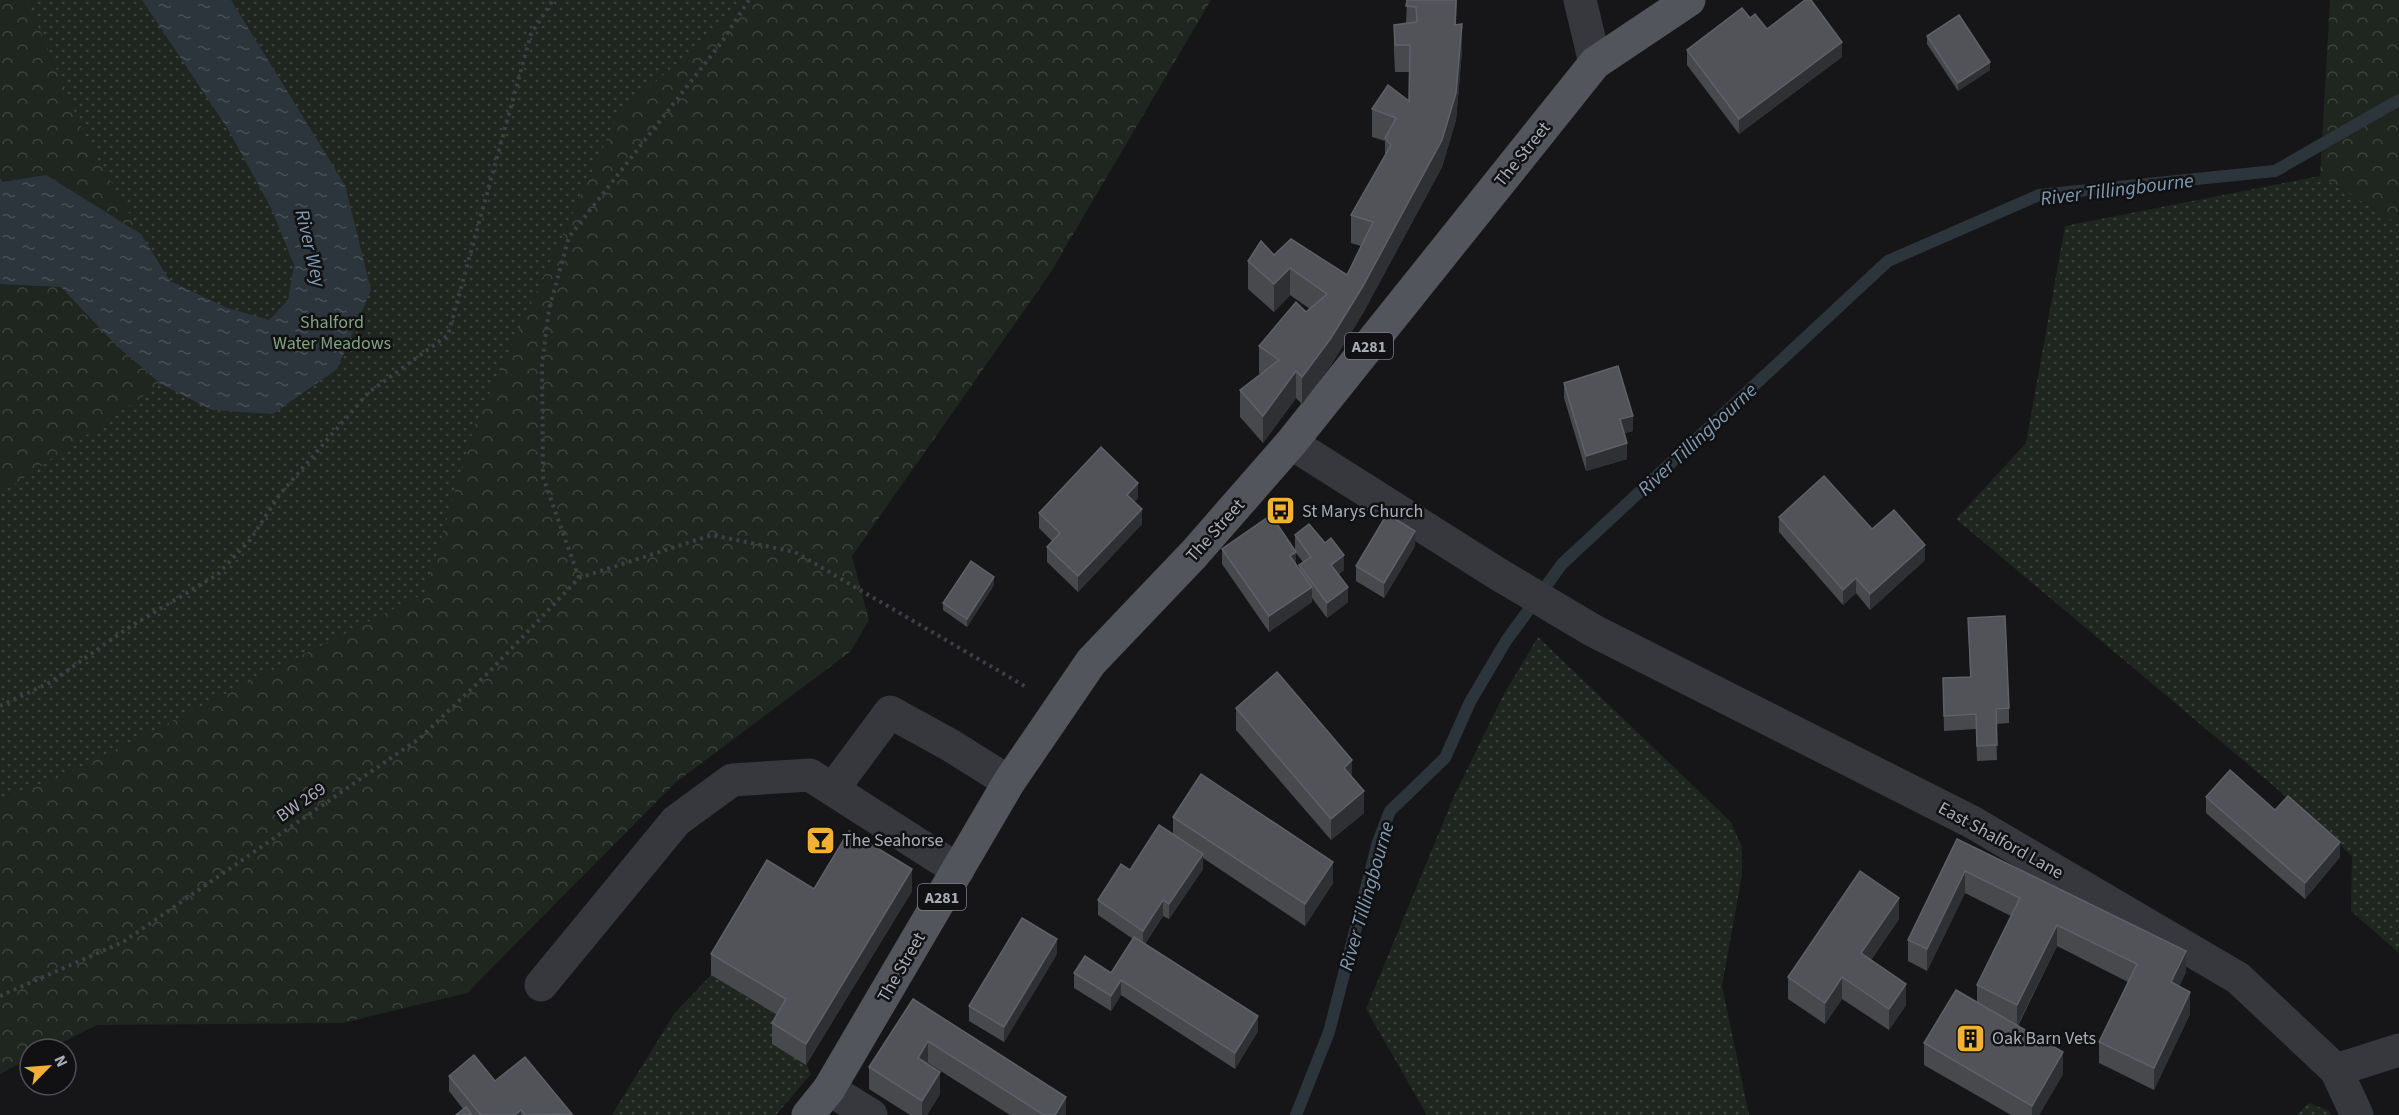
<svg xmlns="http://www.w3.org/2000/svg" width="2399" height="1115" viewBox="0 0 2399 1115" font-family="'Source Sans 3',sans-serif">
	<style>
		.grass { fill: url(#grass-dots) }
		.forest { fill: url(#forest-crowns) }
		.water { fill: url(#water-ripples) }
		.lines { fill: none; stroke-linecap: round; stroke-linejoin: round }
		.stream { stroke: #2c353c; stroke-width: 12 }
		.path { stroke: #3d3f44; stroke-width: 4; stroke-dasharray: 3 4.5; stroke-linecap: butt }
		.minor { stroke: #37383d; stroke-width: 33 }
		.major { stroke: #53555c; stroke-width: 33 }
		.wall { fill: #47494d; fill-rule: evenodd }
		.shaded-wall { fill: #2f3033 }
		.building { fill: #525359; stroke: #5f6168; stroke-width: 1.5 }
		.labels { text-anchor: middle; stroke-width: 5; stroke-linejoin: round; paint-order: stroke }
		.shield { fill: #111113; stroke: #7b7e86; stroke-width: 1.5 }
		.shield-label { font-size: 16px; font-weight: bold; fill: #a8adb8 }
		.street-label { font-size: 18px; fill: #a8adb8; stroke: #111113 }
		.park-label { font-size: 18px; fill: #7fa381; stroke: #111113 }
		.poi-label { font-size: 18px; fill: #a8adb8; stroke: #111113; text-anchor: start }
		.water-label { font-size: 20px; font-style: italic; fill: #7f9bb3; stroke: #111113 }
	</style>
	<defs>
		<pattern id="grass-dots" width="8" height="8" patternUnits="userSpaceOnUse" patternTransform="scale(1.5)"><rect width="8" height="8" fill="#1e261f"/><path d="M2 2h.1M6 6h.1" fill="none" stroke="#3c433d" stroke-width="1.8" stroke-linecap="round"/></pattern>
		<pattern id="forest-crowns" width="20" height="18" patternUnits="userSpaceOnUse" patternTransform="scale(1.5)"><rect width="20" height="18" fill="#1e261f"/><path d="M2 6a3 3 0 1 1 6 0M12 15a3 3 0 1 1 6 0" fill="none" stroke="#3c433d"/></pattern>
		<pattern id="water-ripples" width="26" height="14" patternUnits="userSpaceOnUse" patternTransform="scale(1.5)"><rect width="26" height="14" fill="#2c353c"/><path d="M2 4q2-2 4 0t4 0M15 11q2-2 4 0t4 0" fill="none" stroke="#485056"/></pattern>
	</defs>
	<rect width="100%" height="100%" fill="#161618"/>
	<!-- grass -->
	<g class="grass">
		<path d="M 0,0 L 890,0 L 656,454 L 0,958 Z"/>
		<path d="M 2320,176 L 2399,224 L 2399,953 L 2351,911 L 2352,856 L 2268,781 L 1956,519 L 2026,443 L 2065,226 Z"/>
		<path d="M 1538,637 L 1731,822 L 1742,847 L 1742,875 L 1722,986 L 1749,1115 L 1427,1115 L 1366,1009 L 1455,794 L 1503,696 Z"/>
		<path d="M 711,975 L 786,1021 L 811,1074 L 776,1115 L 612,1115 L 674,1014 Z"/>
		<path d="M 2309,1103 L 2329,1111 L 2331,1115 L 2297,1115 Z"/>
	</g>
	<!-- forest -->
	<g class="forest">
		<path d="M 0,0 L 27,0 L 86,138 L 141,234 L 46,175 L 3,182 L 0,178 Z"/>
		<path d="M 748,0 L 1211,0 L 1049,275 L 852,556 L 869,620 L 851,651 L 675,783 L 467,993 L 342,1023 L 97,1025 L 49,1049 L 30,1049 L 30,1058 L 0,1074 L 0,800 L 71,772 L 425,593 L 474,427 L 618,115 Z"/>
		<path d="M 2330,0 L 2399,0 L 2399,224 L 2320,176 Z"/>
		<path d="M 0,284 L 61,287 L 116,345 L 161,384 L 0,494 Z"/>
	</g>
	<!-- water -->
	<path class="water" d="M 142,0 L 231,0 L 345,185 L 371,290 L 337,369 L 273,414 L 212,410 L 161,384 L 116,345 L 61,287 L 0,284 L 0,178 L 3,182 L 46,175 L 141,234 L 170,281 L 225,307 L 269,320 L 288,300 L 294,265 L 272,210 L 228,129 Z"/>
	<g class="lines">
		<!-- stream -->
		<path class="stream" d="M 1296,1115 L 1329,1032 L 1378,842 L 1390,811 L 1445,758 L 1470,702 L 1506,641 L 1562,564 L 1888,261 L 2039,195 L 2275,171 L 2399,100"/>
		<!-- path -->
		<g class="path">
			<path d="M 579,578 L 543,477 L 542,364 L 549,309 L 569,237 L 721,43 L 749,0"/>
			<path d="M 0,706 L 51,682 L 131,626 L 217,575 L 250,540 L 280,494 L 368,393 L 448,335 L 531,34 L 553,0"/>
			<path d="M 0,996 L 123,942 L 420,738 L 488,673 L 579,578 L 712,535 L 795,552 L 1028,688"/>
		</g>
		<!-- minor -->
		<g class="minor">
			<path d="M 1580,0 L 1595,63"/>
			<path d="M 1291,443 L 1498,574 L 1594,631 L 1972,822 L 2238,978 L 2336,1070 L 2357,1115"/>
			<path d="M 833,789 L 890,712 L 950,745 L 1009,782"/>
			<path d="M 541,985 L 676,821 L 732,780 L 810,775 L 958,870"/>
			<path d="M 2336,1070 L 2399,1050"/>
			<path d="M 829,1089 L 871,1115"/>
		</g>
		<!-- major -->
		<path class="major" d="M 808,1115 L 829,1089 L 1009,782 L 1091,662 L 1194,554 L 1291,443 L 1595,63 L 1689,0"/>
	</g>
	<!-- wall -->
	<g class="wall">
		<path d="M 1407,0 L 1457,0 L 1456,25 L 1462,51 L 1456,120 L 1442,167 L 1363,313 L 1331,365 L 1302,404 L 1296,398 L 1263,443 L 1240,417 L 1240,390 L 1261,374 L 1259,373 L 1259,346 L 1310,309 L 1290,295 L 1274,312 L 1248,289 L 1248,261 L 1274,255 L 1347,275 L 1361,246 L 1351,243 L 1351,215 L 1385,156 L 1385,141 L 1372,137 L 1372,109 L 1409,101 L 1409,72 L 1395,72 L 1394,52 L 1394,25 L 1406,23 Z"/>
		<path d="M 1750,18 L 1767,29 L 1842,57 L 1739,134 L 1687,65 L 1687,50 Z"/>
		<path d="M 1927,36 L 1990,70 L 1958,91 L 1927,44 Z"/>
		<path d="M 1564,383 L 1633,431 L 1624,433 L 1627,459 L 1586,471 L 1564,398 Z"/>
		<path d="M 1138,498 L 1134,502 L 1142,524 L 1078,592 L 1047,562 L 1047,547 L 1052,541 L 1039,528 L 1039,513 Z"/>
		<path d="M 1779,517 L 1872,529 L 1925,560 L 1870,610 L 1856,593 L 1843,605 L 1779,532 Z"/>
		<path d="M 1295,535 L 1344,570 L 1338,575 L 1348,602 L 1327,618 L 1312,598 L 1312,602 L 1269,632 L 1222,564 L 1222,549 L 1295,549 ZM 1296,553 L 1303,562 L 1299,565 L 1299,568 L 1296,565 Z"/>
		<path d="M 1415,546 L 1384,598 L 1356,581 L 1356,566 Z"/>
		<path d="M 994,585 L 967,627 L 943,610 L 943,603 Z"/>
		<path d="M 1968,618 L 2009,708 L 2009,723 L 1996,724 L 1997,760 L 1977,761 L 1976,729 L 1944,731 L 1943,678 L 1970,678 Z"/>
		<path d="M 1236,708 L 1352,777 L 1364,813 L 1331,840 L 1236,730 Z"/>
		<path d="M 2206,797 L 2275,810 L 2340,857 L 2305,899 L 2206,813 Z"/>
		<path d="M 1173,817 L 1333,883 L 1305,926 L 1203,858 L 1203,869 L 1169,919 L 1163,916 L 1145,944 L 1258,1031 L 1235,1069 L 1121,995 L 1111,1011 L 1074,988 L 1074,973 L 1111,973 L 1133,939 L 1098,915 L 1098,900 L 1130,870 L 1173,834 Z"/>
		<path d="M 1957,839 L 2186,972 L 2179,986 L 2190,1014 L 2154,1090 L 2099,1063 L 2099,1042 L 2128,982 L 2057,946 L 2018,1026 L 2063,1074 L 2039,1115 L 2011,1115 L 1924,1065 L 1924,1043 L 1977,1002 L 1977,985 L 2011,916 L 1965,893 L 1927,971 L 1908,961 L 1908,940 Z"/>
		<path d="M 814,889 L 912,891 L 806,1065 L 772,1044 L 772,1023 L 777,1015 L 711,975 L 711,954 Z"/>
		<path d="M 1899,919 L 1871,960 L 1906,1005 L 1889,1030 L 1842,999 L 1825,1024 L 1788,999 L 1788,977 Z"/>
		<path d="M 1057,954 L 1004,1042 L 969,1021 L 969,1006 Z"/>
		<path d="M 913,999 L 1066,1115 L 1010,1115 L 928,1063 L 928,1064 L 940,1094 L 927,1115 L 910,1115 L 869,1089 L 869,1067 Z"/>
		<path d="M 449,1076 L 495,1081 L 572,1115 L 456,1115 L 463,1109 L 449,1091 Z"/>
	</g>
	<!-- shaded-wall -->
	<g class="shaded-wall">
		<path d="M 1462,24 L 1462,51 L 1456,120 L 1442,167 L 1363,313 L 1331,365 L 1302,404 L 1302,377 Z"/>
		<path d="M 1842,42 L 1842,57 L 1739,134 L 1739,119 Z"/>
		<path d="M 1990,62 L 1990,70 L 1958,91 L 1958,83 Z"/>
		<path d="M 1290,268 L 1290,295 L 1274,312 L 1274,284 Z"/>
		<path d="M 1296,371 L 1296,398 L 1263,443 L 1263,416 Z"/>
		<path d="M 1633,416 L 1633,431 L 1620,435 L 1620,419 Z"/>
		<path d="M 1627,443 L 1627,459 L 1586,471 L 1586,456 Z"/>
		<path d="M 1138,483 L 1138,498 L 1127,510 L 1127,495 Z"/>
		<path d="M 1142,509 L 1142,524 L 1078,592 L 1078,576 Z"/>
		<path d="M 1415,531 L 1415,546 L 1384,598 L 1384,583 Z"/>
		<path d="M 1925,545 L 1925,560 L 1870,610 L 1870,594 Z"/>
		<path d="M 1296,552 L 1296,567 L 1290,556 Z"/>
		<path d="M 1344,555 L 1344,570 L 1331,580 L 1331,565 Z"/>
		<path d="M 994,577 L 994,585 L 967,627 L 967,619 Z"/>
		<path d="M 1856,578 L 1856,593 L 1843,605 L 1843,590 Z"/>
		<path d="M 1312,587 L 1312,602 L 1269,632 L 1269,616 Z"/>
		<path d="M 1348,587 L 1348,602 L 1327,618 L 1327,603 Z"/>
		<path d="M 1352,760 L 1352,782 L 1344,768 Z"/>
		<path d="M 1364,791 L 1364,813 L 1331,840 L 1331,819 Z"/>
		<path d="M 2340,842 L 2340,857 L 2305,899 L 2305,883 Z"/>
		<path d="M 1203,854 L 1203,869 L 1169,919 L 1169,904 Z"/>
		<path d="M 1333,862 L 1333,883 L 1305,926 L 1305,904 Z"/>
		<path d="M 912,869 L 912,891 L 806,1065 L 806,1044 Z"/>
		<path d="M 1965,871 L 1965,893 L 1927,971 L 1927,949 Z"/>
		<path d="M 1899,898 L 1899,919 L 1861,975 L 1861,953 Z"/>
		<path d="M 1163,900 L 1163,916 L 1143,946 L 1143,931 Z"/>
		<path d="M 2057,925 L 2057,946 L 2017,1026 L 2017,1005 Z"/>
		<path d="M 1057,939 L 1057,954 L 1004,1042 L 1004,1027 Z"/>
		<path d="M 2186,951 L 2186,972 L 2171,1004 L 2171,982 Z"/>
		<path d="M 1842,977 L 1842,999 L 1825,1024 L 1825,1003 Z"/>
		<path d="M 1121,980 L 1121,995 L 1111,1011 L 1111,996 Z"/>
		<path d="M 1906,984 L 1906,1005 L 1889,1030 L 1889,1009 Z"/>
		<path d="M 2190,992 L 2190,1014 L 2154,1090 L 2154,1068 Z"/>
		<path d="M 1258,1016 L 1258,1031 L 1235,1069 L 1235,1053 Z"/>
		<path d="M 928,1041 L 928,1063 L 918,1079 L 918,1058 Z"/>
		<path d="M 2063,1052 L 2063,1074 L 2039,1115 L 2032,1115 L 2032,1106 Z"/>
		<path d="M 940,1072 L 940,1094 L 927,1115 L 922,1115 L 922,1101 Z"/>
		<path d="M 1066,1097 L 1066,1115 L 1055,1115 Z"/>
		<path d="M 521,1110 L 521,1115 L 515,1115 Z"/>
	</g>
	<!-- building -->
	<g class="building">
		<path d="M 1407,0 L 1456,0 L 1455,25 L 1462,24 L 1456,93 L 1442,140 L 1363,286 L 1331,338 L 1302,377 L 1296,371 L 1263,416 L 1240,390 L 1279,360 L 1259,346 L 1296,302 L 1306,312 L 1327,294 L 1290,268 L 1274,284 L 1248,261 L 1261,241 L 1274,255 L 1291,239 L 1347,275 L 1373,222 L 1351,215 L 1391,145 L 1385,138 L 1396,118 L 1372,109 L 1388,85 L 1409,101 L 1410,45 L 1395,45 L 1394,25 L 1417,22 L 1416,7 L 1406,6 Z"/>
		<path d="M 1805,0 L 1811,0 L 1842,42 L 1739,119 L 1687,50 L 1742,8 L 1750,18 L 1755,14 L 1767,29 Z"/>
		<path d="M 1959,15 L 1990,62 L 1958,83 L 1927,36 Z"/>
		<path d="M 1618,366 L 1633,416 L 1620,419 L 1627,443 L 1586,456 L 1564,383 Z"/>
		<path d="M 1101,447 L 1138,483 L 1127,495 L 1142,509 L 1078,576 L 1047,547 L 1060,533 L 1039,513 Z"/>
		<path d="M 1824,476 L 1872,529 L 1894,510 L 1925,545 L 1870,594 L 1856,578 L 1843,590 L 1779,517 Z"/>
		<path d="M 1387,514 L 1415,531 L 1384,583 L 1356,566 Z"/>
		<path d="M 1271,515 L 1296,552 L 1290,556 L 1312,587 L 1269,616 L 1222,549 Z"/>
		<path d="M 1309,524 L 1325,543 L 1331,538 L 1344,555 L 1331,565 L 1348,587 L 1327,603 L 1299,565 L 1311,557 L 1295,535 Z"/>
		<path d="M 971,561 L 994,577 L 967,619 L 943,603 Z"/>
		<path d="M 2005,616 L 2009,708 L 1996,709 L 1997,745 L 1977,746 L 1976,714 L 1944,716 L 1943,678 L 1971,677 L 1968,618 Z"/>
		<path d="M 1277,672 L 1352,760 L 1344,768 L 1364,791 L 1331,819 L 1236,708 Z"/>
		<path d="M 2230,770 L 2275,810 L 2288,796 L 2340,842 L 2305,883 L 2206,797 Z"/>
		<path d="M 1201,774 L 1333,862 L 1305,904 L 1173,817 Z"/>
		<path d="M 1159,825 L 1203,854 L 1169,904 L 1163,900 L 1143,931 L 1098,900 L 1121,864 L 1130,870 Z"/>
		<path d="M 849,831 L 912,869 L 806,1044 L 772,1023 L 786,999 L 711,954 L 767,860 L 814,889 Z"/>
		<path d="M 1957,839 L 2186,951 L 2171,982 L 2190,992 L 2154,1068 L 2099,1042 L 2137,964 L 2057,925 L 2017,1005 L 1977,985 L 2020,898 L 1965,871 L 1927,949 L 1908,940 Z"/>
		<path d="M 1860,871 L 1899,898 L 1861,953 L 1906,984 L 1889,1009 L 1842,977 L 1825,1003 L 1788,977 Z"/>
		<path d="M 1022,918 L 1057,939 L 1004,1027 L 969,1006 Z"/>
		<path d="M 1134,937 L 1258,1016 L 1235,1053 L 1121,980 L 1111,996 L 1074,973 L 1085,956 L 1111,973 Z"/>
		<path d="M 1956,990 L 2063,1052 L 2032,1106 L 1924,1043 Z"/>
		<path d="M 913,999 L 1066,1097 L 1055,1115 L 1044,1115 L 928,1041 L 918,1058 L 940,1072 L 922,1101 L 869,1067 Z"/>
		<path d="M 474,1055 L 495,1081 L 525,1057 L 572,1114 L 525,1115 L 521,1110 L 515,1115 L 481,1115 L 449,1076 Z"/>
		<path d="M 466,1107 L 472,1115 L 456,1115 Z"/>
	</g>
	<!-- icons -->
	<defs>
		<symbol id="bus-square" viewBox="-11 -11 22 22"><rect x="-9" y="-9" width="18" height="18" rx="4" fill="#f2b134" stroke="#111113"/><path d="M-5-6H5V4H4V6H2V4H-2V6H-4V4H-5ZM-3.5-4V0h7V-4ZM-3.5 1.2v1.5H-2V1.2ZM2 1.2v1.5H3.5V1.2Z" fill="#111"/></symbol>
		<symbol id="bar-square" viewBox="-11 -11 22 22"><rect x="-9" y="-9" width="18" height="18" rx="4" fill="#f2b134" stroke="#111113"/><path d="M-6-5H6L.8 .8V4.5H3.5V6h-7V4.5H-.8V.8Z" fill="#111"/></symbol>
		<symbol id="building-square" viewBox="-11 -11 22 22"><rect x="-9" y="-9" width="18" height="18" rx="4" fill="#f2b134" stroke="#111113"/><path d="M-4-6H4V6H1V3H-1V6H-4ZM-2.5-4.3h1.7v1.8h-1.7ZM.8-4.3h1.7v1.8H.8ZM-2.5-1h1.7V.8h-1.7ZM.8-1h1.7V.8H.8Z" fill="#111"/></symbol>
	</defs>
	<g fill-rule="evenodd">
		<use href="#bus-square" x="1264" y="494" width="33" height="33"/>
		<use href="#bar-square" x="804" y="824" width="33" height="33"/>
		<use href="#building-square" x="1954" y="1022" width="33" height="33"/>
	</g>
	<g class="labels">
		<!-- shield labels -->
		<g class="shield">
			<rect x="1345" y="333" width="48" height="26" rx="4.5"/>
			<rect x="918" y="884" width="48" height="26" rx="4.5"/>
		</g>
		<g class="shield-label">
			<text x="1369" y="352">A281</text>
			<text x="942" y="903">A281</text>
		</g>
		<!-- street labels -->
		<g class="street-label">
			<text transform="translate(1522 154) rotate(-51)" y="6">The Street</text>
			<text transform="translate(1215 530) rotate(-48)" y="6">The Street</text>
			<text transform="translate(301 802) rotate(-34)" y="6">BW 269</text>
			<text transform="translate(2001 840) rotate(29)" y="6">East Shalford Lane</text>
			<text transform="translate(901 967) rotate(-60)" y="6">The Street</text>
		</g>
		<!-- park labels -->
		<g class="park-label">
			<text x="332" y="328">Shalford<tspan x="332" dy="21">Water Meadows</tspan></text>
		</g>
		<!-- poi labels -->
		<g class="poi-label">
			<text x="1302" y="517">St Marys Church</text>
			<text x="842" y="846">The Seahorse</text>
			<text x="1992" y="1044">Oak Barn Vets</text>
		</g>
		<!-- water labels -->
		<g class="water-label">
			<text transform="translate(2117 189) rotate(-7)" y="7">River Tillingbourne</text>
			<text transform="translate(311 248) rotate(77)" y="7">River Wey</text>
			<text transform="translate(1697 439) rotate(-43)" y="7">River Tillingbourne</text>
			<text transform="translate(1366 896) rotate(-74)" y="7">River Tillingbourne</text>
		</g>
	</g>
	<!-- north arrow -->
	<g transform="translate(48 1067) rotate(65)"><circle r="28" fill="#111113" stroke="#4d4f55" stroke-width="1.5"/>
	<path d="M0-4.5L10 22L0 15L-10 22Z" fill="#f2b134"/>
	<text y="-9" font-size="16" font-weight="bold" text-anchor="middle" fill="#a8adb8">N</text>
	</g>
</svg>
